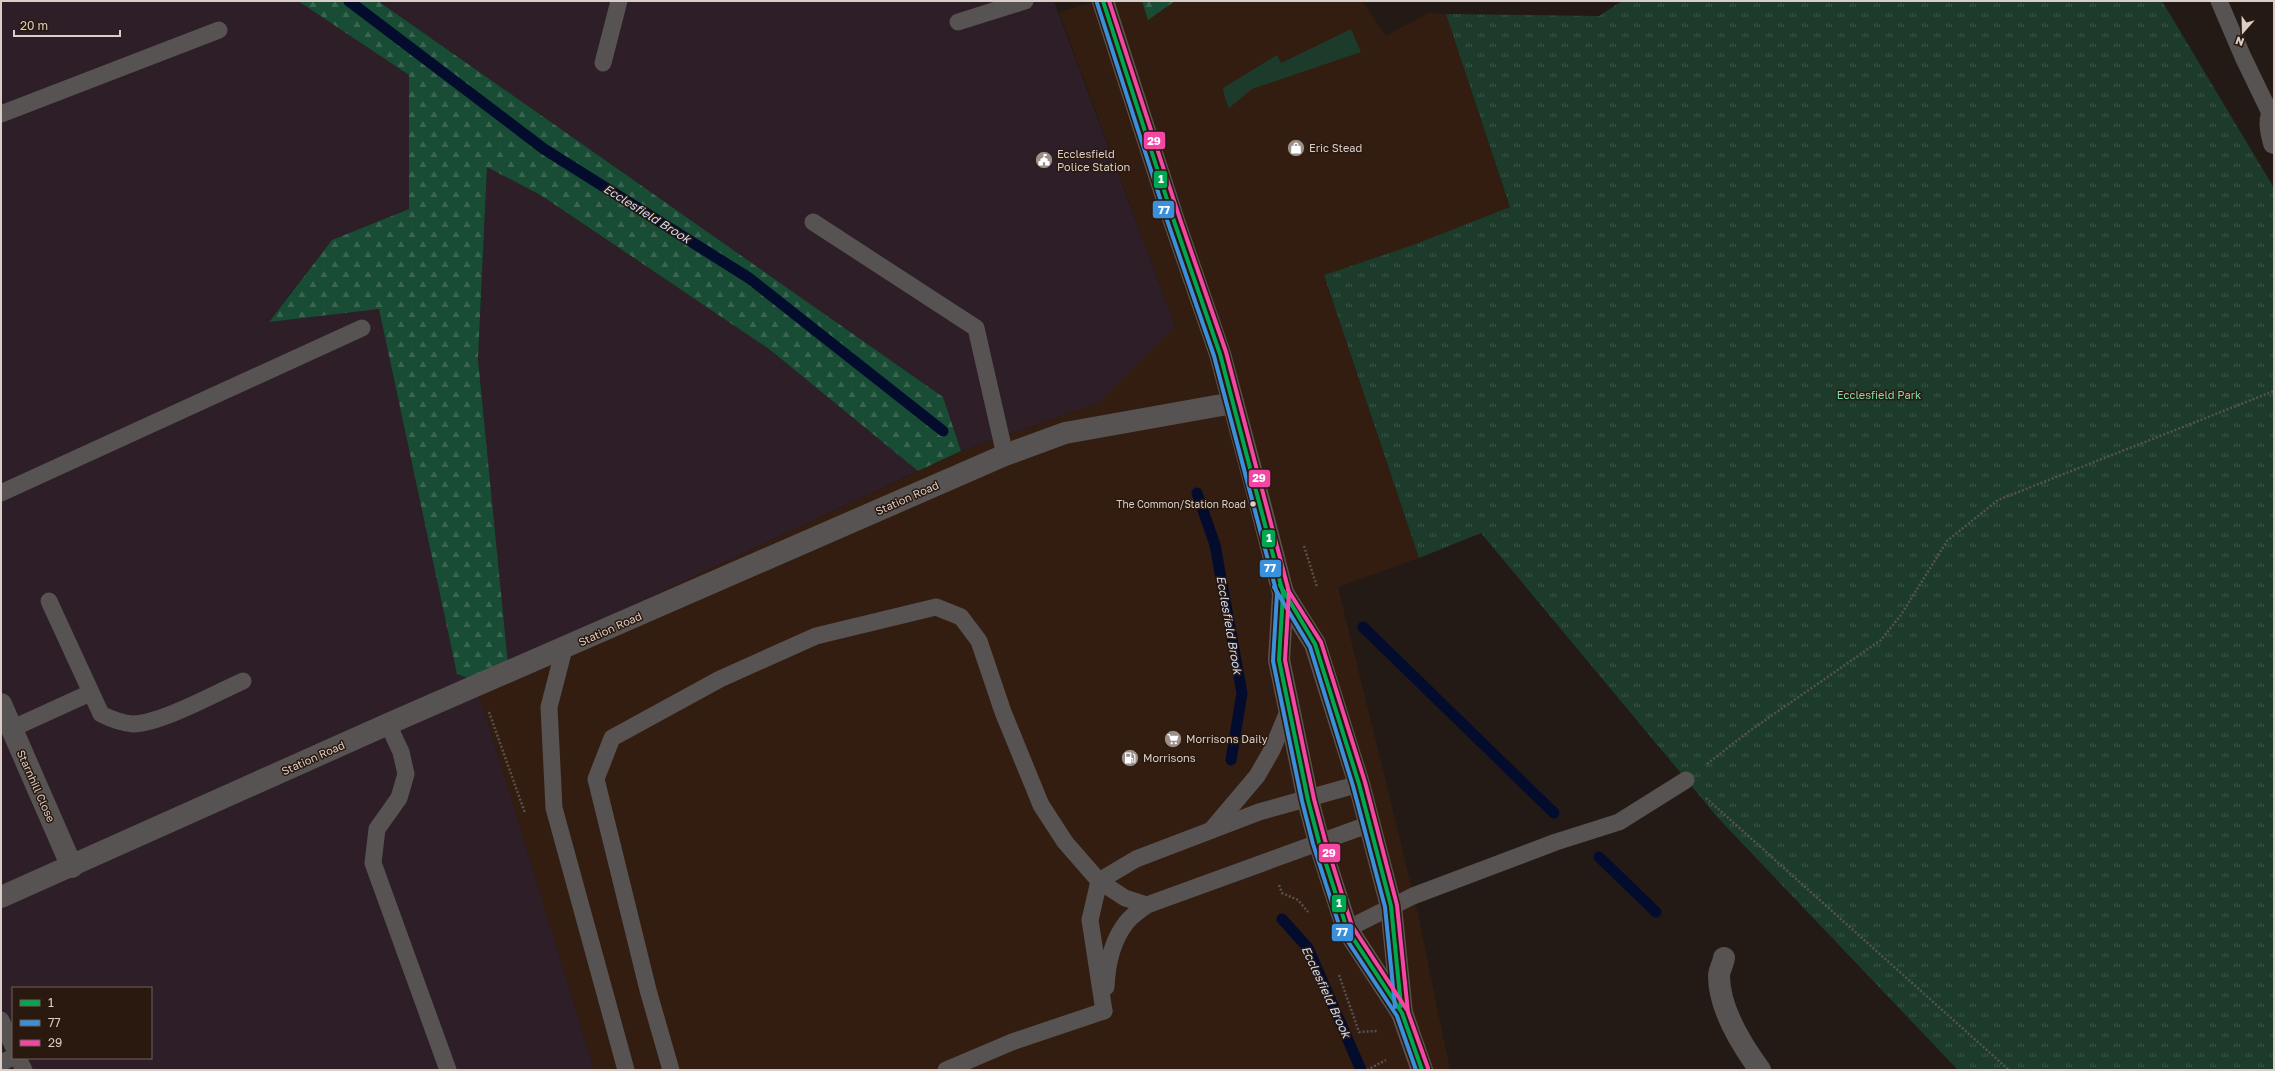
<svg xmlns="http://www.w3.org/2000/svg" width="2275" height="1071" viewBox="0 0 2275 1071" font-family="'Golos Text',sans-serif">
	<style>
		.built { fill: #321d10 }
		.industrial { fill: #2d1e28; fill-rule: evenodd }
		.grass { fill: #1c3b2b }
		.forest { fill: url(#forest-firs) }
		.park { fill: url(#park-tufts) }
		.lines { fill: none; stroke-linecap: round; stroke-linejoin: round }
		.stream { stroke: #040c2e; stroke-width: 11 }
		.path { stroke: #575250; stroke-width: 2.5; stroke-dasharray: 2 2; stroke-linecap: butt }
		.service { stroke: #575352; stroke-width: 17 }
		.minor { stroke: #575352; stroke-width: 22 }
		.primary { stroke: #5a5250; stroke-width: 22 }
		.bus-1-casing { stroke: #2a190f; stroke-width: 7 }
		.bus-2-casing { stroke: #2a190f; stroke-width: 7 }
		.bus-3-casing { stroke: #2a190f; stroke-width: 7 }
		.bus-1 { stroke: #00a651; stroke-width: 4 }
		.bus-2 { stroke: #3a90db; stroke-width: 4 }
		.bus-3 { stroke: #f346a5; stroke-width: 4 }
		.bus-dot { fill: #dbcec8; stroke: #2a190f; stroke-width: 1.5 }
		.labels { text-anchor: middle; stroke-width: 3; stroke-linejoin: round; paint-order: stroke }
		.bus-label { font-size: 10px; fill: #dbcec8; stroke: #2a190f; text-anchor: end }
		.poi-label { font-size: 11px; fill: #dbcec8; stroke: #2a190f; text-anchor: start }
		.park-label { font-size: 11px; fill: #83dbaf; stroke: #2a190f }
		.street-label { font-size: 11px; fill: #dbcec8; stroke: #2a190f }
		.water-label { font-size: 12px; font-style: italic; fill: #cddcf9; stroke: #2a190f }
		.line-badge { stroke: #2a190f; stroke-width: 1.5 }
		.badge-label { font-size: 11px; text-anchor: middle; font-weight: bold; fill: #fff }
	</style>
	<defs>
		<pattern id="forest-firs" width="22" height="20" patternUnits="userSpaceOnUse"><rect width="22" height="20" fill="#194c35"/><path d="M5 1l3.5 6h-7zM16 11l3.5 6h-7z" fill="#3a6551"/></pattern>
		<pattern id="park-tufts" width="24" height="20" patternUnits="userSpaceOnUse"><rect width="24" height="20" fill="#1c3b2b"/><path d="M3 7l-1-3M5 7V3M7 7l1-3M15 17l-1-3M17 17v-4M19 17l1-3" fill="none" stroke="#3c5648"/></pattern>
	</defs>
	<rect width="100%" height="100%" fill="#241a15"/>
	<!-- built -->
	<path class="built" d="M 1098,1 L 1362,1 L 1386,36 L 1428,13 L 1446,14 L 1510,207 L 1413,245 L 1324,275 L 1419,558 L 1338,587 L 1416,905 L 1450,1070 L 594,1070 L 488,722 L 473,680 L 961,451 L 1098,403 L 1175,326 L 1059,12 Z"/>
	<!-- industrial -->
	<g class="industrial">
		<path d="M 1,1 L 298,1 L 409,75 L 409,209 L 332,240 L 269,321 L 379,309 L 457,674 L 473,680 L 488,722 L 594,1070 L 1,1070 ZM 13,988 L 151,988 L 151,1058 L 13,1058 Z"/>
		<path d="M 378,1 L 1054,1 L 1175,326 L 1098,403 L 961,451 L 943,397 Z"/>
		<path d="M 487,167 L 542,196 L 769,349 L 918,471 L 508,664 L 478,359 Z"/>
	</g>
	<!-- grass -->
	<path class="grass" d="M 1351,29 L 1361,52 L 1252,89 L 1229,108 L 1225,99 L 1223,88 L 1277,55 L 1281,63 Z"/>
	<!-- forest -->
	<g class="forest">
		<path d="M 298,1 L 378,1 L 943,397 L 961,451 L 918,471 L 769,349 L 542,196 L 487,167 L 478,359 L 508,664 L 473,680 L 457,674 L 379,309 L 269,322 L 332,240 L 409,209 L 409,75 Z"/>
		<path d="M 1142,1 L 1175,1 L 1148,20 Z"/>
	</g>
	<!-- park -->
	<path class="park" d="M 1622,1 L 2162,1 L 2274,188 L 2274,1070 L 1958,1070 L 1719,819 L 1481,533 L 1419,558 L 1324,275 L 1413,245 L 1510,207 L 1446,14 L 1599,16 Z"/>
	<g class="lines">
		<!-- stream -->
		<g class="stream">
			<path d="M 349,1 L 544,149 L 749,278 L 943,431"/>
			<path d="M 1197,493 L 1215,545 L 1242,693 L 1231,760"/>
			<path d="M 1363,627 L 1554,813"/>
			<path d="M 1599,857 L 1656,912"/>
			<path d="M 1282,919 L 1308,948 L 1361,1070"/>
		</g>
		<!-- path -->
		<g class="path">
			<path d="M 1304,546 L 1317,587"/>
			<path d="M 489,712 L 525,813"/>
			<path d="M 1707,764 L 1748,732 L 1881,640 L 1901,615 L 1947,541 L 1998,500 L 2274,391"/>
			<path d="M 1706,798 L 2009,1070"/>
			<path d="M 1279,885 L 1282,893 L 1298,900 L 1308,912"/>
			<path d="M 1339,975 L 1359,1032 L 1377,1031"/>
			<path d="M 1367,1070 L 1386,1060"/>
		</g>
		<!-- service -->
		<g class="service">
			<path d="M 2219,1 L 2243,57 L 2271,115"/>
			<path d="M 958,22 L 1025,1"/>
			<path d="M 603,63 L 619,1"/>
			<path d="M 1,114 L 219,30"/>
			<path d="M 813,222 L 976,328 L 1005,455"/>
			<path d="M 1,493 L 362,328"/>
			<path d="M 49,601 L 101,714 C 111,719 121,723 133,724 C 160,724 216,693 243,681"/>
			<path d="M 564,649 L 549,707 L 554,808 L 626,1070"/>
			<path d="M 388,724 L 401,752 L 406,774 L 399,798 L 377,829 L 373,863 L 448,1070"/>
			<path d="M 11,729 L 90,693"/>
			<path d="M 1213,828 L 1257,776 L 1272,750 L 1289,709"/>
			<path d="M 1347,929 L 1413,896 L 1556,842 L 1619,822 L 1686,780"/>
			<path d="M 1106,987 C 1107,965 1112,941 1126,923 C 1131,916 1140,910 1147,905 L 1370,824"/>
			<path d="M 1104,1011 L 1090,920 L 1099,881 L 1136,859 L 1212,830 L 1259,812 L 1359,784"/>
			<path d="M 1,1020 L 13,1046"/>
			<path d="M 18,1058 L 24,1070"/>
			<path d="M 1,1063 L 13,1057"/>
			<path d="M 671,1070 L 648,990 L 596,779 L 612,738 L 720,679 L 816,636 L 936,607 L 961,617 L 979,641 L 1003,712 L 1041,805 L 1065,842 L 1099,881 L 1125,898 L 1147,905"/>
			<path d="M 946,1070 L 1012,1042 L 1104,1011"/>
		</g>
		<!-- minor -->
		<g class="minor">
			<path d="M 2274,110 C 2268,120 2271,132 2274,143"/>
			<path d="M 1,704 L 72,867"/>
			<path d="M 1,897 L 388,724 L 1005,455 L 1065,433 L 1233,403"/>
			<path d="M 1724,958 C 1723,964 1719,971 1719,976 C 1719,1009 1741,1044 1760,1070"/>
		</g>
		<!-- primary -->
		<g class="primary">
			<path d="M 1103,1 L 1174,221 L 1220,354 L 1257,492 L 1283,593 L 1279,660 L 1308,800 L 1319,842 L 1347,929 L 1402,1013"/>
			<path d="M 1283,593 L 1315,644 L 1359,784 L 1391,906 L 1402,1013 L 1422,1070"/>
		</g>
		<defs>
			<g id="bus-1">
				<path d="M 1103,1 L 1174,221 L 1220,354 L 1283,593 L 1279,660 L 1308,800 L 1319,842 L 1347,929 L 1402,1013 L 1422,1070"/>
				<path d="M 1280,585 L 1315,644 L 1359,784 L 1391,906 L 1401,1006"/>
			</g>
			<g id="bus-2">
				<path d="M 1097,3 L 1168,223 L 1214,356 L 1277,594 L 1273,661 L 1302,801 L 1313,844 L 1341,931 L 1397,1016 L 1416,1070"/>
				<path d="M 1274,587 L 1310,647 L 1353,786 L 1385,907 L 1395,1007"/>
			</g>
			<g id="bus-3">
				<path d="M 1109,1 L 1180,219 L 1226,352 L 1289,592 L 1285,660 L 1314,799 L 1325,840 L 1352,926 L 1407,1010"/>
				<path d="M 1288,590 L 1321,642 L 1365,782 L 1397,905 L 1408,1012 L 1428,1068"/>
			</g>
		</defs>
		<!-- bus-1 casing -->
		<use href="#bus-1" class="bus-1-casing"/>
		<!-- bus-2 casing -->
		<use href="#bus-2" class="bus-2-casing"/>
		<!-- bus-3 casing -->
		<use href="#bus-3" class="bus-3-casing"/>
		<!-- bus-1 -->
		<use href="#bus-1" class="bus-1"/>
		<!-- bus-2 -->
		<use href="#bus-2" class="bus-2"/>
		<!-- bus-3 -->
		<use href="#bus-3" class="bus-3"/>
	</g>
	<!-- icons -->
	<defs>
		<symbol id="shop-disc" viewBox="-11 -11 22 22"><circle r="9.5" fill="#9b8f89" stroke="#2a190f"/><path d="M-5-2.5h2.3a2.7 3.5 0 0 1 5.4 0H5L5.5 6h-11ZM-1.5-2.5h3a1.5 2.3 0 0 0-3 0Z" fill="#fff"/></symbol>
		<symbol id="civic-disc" viewBox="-11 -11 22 22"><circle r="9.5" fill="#9b8f89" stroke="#2a190f"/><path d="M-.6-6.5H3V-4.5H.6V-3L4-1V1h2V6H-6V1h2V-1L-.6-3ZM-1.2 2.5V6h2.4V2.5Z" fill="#fff"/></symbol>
		<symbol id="supermarket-disc" viewBox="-11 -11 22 22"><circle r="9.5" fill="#9b8f89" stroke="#2a190f"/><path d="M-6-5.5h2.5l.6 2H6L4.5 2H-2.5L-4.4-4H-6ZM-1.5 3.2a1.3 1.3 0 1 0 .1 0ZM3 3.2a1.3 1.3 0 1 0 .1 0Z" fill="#fff"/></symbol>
		<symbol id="fuel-disc" viewBox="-11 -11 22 22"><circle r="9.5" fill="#9b8f89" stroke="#2a190f"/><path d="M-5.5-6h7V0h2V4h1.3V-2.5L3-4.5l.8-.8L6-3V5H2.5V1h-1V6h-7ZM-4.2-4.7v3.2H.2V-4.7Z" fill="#fff"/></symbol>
	</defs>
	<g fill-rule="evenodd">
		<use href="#shop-disc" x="1286" y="138" width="20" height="20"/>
		<use href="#civic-disc" x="1034" y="150" width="20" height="20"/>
		<use href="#supermarket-disc" x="1163" y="729" width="20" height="20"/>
		<use href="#fuel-disc" x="1120" y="748" width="20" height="20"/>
	</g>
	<!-- markers -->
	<circle class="bus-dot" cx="1253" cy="504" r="3.5"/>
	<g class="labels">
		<!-- bus labels -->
		<g class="bus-label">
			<text x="1246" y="508">The Common/Station Road</text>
		</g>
		<!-- poi labels -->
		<g class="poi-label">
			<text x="1309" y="152">Eric Stead</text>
			<text x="1057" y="158">Ecclesfield<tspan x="1057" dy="13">Police Station</tspan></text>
			<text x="1186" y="743">Morrisons Daily</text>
			<text x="1143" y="762">Morrisons</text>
		</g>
		<!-- park labels -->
		<g class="park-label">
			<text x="1879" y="399">Ecclesfield Park</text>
		</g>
		<!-- street labels -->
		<g class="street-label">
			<text transform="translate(907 498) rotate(-24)" y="4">Station Road</text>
			<text transform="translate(610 629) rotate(-24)" y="4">Station Road</text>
			<text transform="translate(313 758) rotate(-24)" y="4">Station Road</text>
			<text transform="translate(36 786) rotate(66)" y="4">Starnhill Close</text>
		</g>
		<!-- water labels -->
		<g class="water-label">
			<text transform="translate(647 214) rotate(32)" y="4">Ecclesfield Brook</text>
			<text transform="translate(1229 625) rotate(80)" y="4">Ecclesfield Brook</text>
			<text transform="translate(1326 992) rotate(65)" y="4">Ecclesfield Brook</text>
		</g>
	</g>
	<g class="line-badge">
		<rect x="1143" y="131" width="23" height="19" rx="4" fill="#f346a5"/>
		<rect x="1153" y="170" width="15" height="19" rx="4" fill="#00a651"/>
		<rect x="1152" y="200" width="23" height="19" rx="4" fill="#3a90db"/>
		<rect x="1248" y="469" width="23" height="19" rx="4" fill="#f346a5"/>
		<rect x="1261" y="529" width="15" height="19" rx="4" fill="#00a651"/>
		<rect x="1259" y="559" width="23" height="19" rx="4" fill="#3a90db"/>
		<rect x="1318" y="843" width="23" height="20" rx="4" fill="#f346a5"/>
		<rect x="1331" y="894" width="16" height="19" rx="4" fill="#00a651"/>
		<rect x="1331" y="923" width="23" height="19" rx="4" fill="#3a90db"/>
	</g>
	<g class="badge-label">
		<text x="1154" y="145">29</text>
		<text x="1161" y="183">1</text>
		<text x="1164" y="214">77</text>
		<text x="1259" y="482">29</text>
		<text x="1269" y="542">1</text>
		<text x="1270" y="572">77</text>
		<text x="1329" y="857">29</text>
		<text x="1339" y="907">1</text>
		<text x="1342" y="936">77</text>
	</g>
	<!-- border -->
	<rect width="2275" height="1071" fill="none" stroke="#dbcec8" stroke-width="4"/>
	<!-- legend -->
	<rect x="12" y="987" width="140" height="72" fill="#2a190f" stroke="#716159"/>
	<rect x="20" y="1000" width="20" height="6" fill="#00a651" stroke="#716159"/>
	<text x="48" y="1007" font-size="12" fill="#dbcec8">1</text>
	<rect x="20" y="1020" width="20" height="6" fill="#3a90db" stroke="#716159"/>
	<text x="48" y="1027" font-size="12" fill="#dbcec8">77</text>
	<rect x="20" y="1040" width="20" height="6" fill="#f346a5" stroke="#716159"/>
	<text x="48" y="1047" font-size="12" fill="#dbcec8">29</text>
	<!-- north arrow -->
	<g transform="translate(2243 32) rotate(200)" stroke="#2a190f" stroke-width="3" paint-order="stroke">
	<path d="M0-3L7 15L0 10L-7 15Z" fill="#dbcec8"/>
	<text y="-6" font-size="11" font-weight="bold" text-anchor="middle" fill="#dbcec8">N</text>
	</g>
	<!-- scale -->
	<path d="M14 30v6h106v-6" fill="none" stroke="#dbcec8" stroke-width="2"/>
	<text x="20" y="30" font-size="12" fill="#dbcec8" stroke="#2a190f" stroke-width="3" paint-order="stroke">20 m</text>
</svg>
